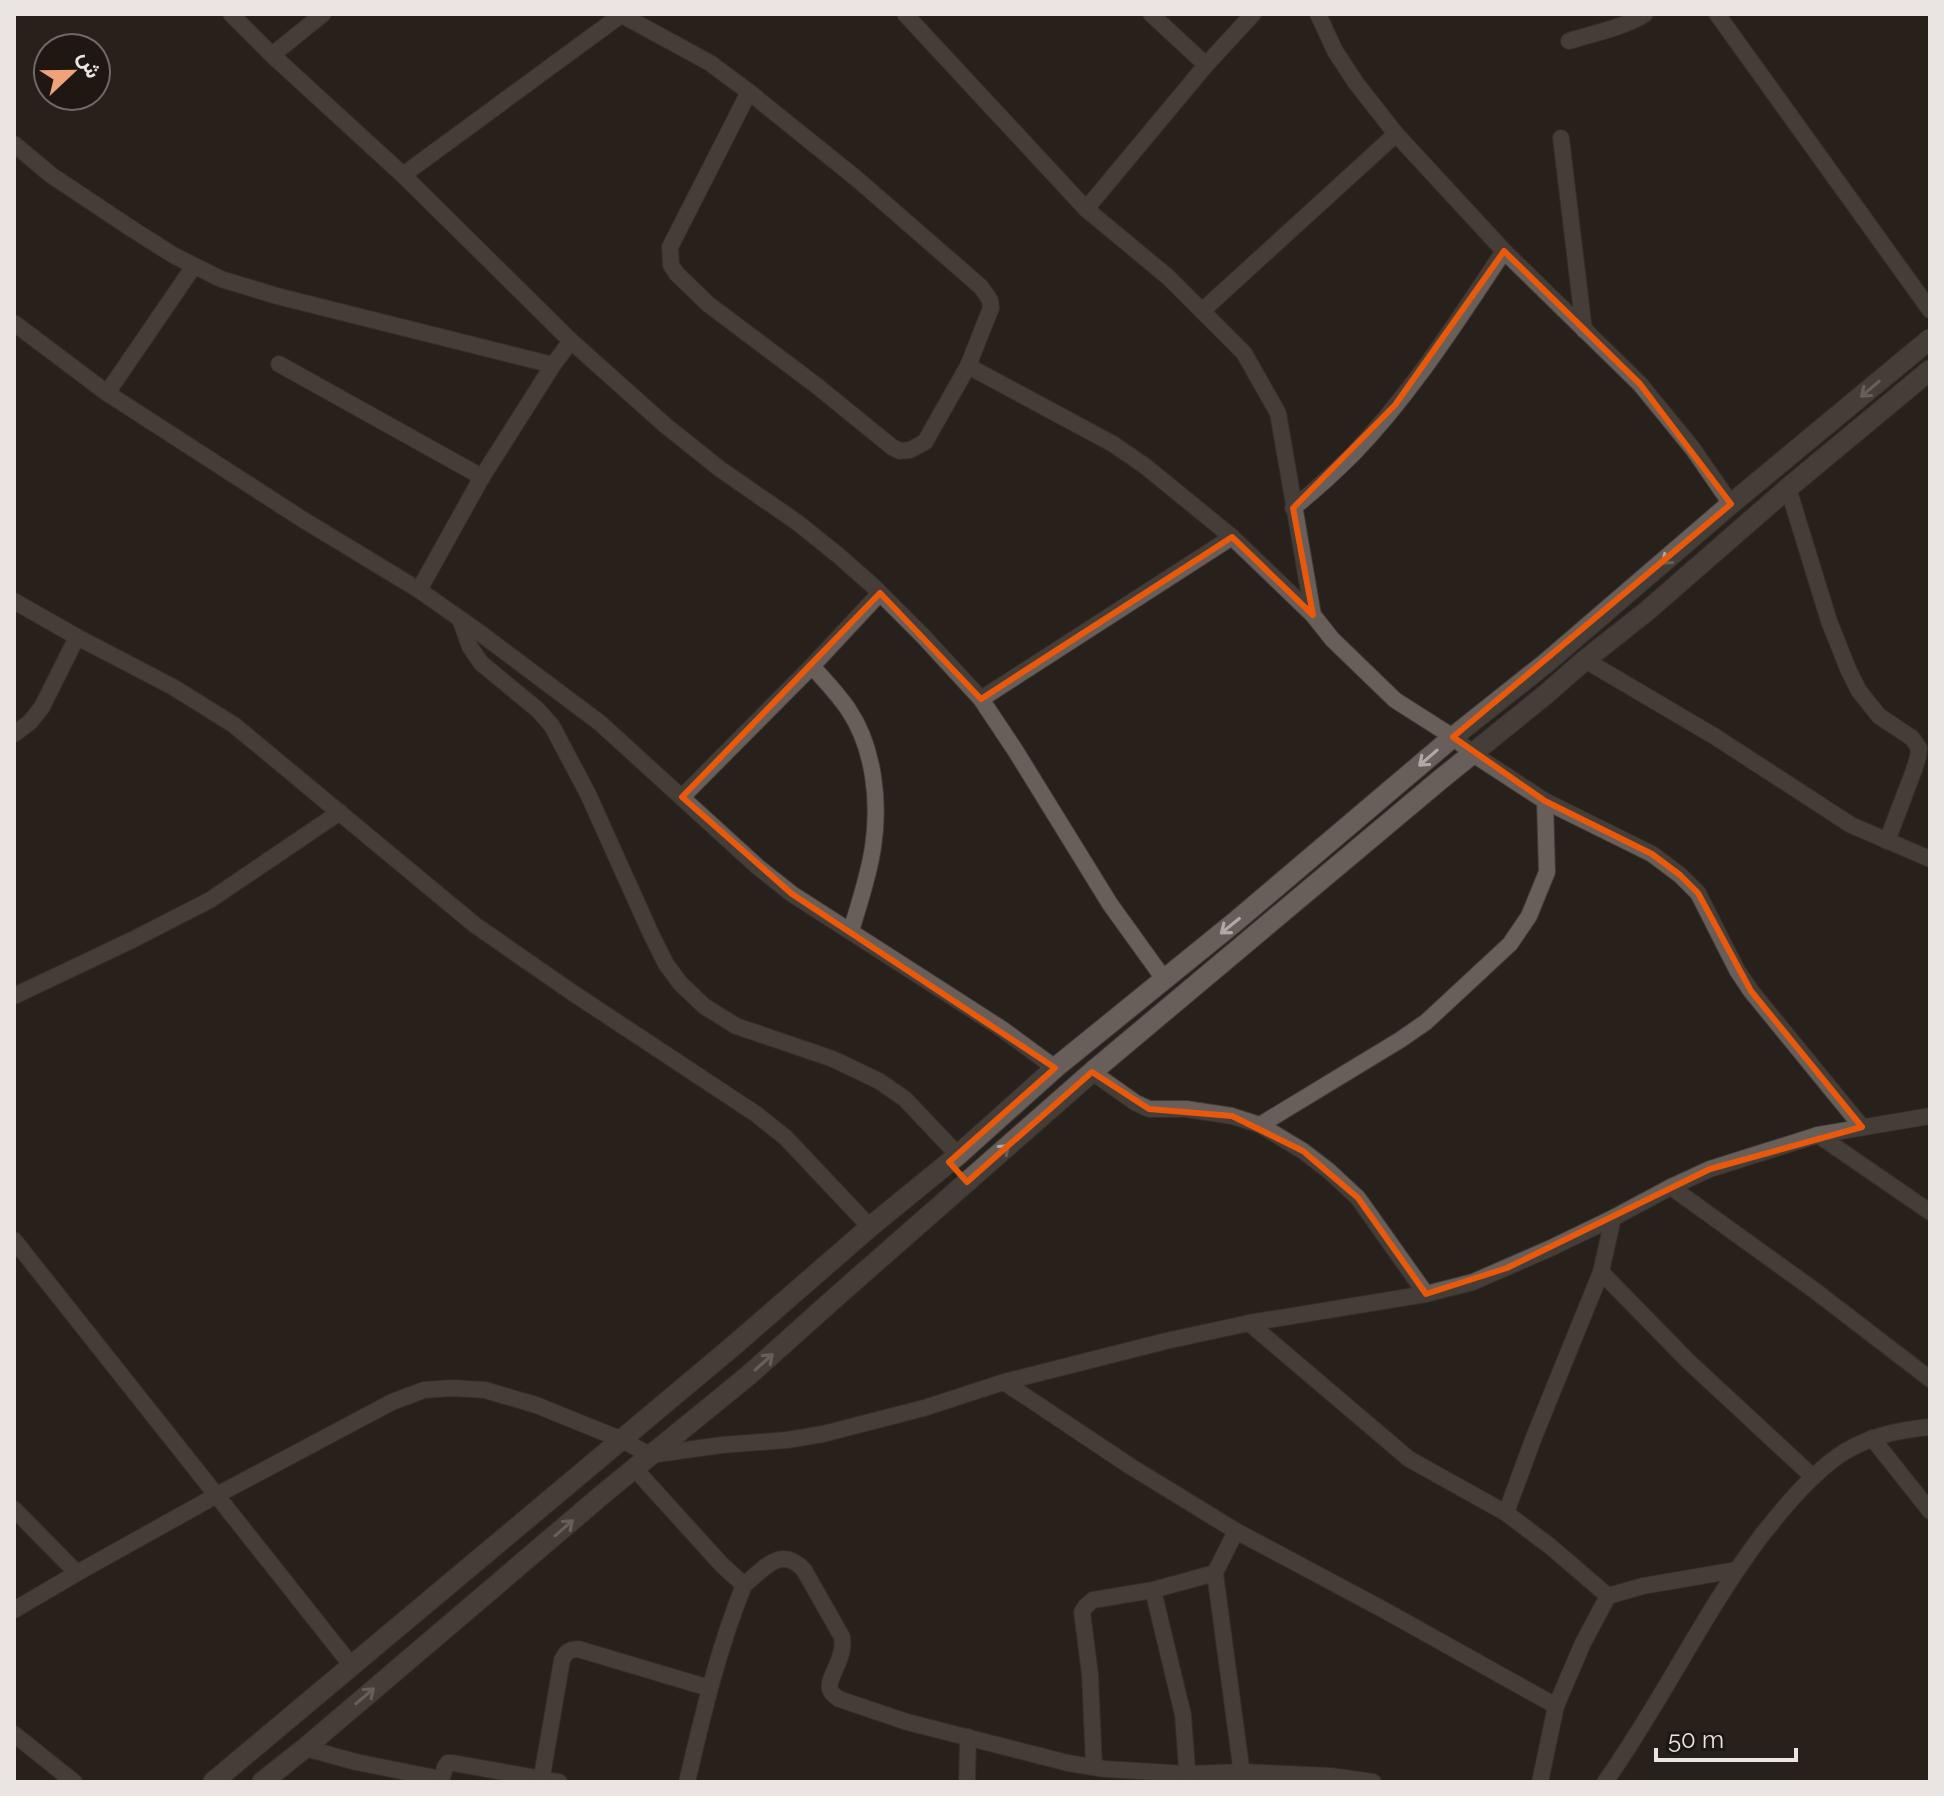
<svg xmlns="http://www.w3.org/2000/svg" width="1944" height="1796" viewBox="0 0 1944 1796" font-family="Raleway,Vazirmatn,sans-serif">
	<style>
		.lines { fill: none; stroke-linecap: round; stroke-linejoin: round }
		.minor-casing { stroke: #403a36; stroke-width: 18 }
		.tertiary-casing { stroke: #403a36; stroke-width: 22 }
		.minor { stroke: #685f5a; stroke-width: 16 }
		.tertiary { stroke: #685f5a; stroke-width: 20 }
		.oneway { stroke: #b0a9a5 }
		.marked { fill: none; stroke: #e8590c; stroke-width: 6; stroke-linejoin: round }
	</style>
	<rect width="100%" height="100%" fill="#28201b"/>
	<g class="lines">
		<defs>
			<g id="minor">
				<path d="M 231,14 L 272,55 L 403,175 L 571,341 L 665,425 L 720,469 L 798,523 L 839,556 L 873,586 L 923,636 L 981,699 L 1015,750 L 1110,904 L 1164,979"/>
				<path d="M 620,14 L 710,63 L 749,92 L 857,179 L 981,287 L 990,300 L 991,308 L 968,366 L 1113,444 L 1145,466 L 1232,537 L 1313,615"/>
				<path d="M 905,14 L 1086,209 L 1168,277 L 1244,353 L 1278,413 L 1313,615 L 1332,639 L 1395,700 L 1453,737 L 1473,754 L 1545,801 L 1652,854 L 1680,875 L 1698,893 L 1737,970 L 1751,991 L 1862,1127"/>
				<path d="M 1151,14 L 1206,65"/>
				<path d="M 1318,14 L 1335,51 L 1356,83 L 1396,134 L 1504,251 L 1640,384 L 1693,449 L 1731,504"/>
				<path d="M 1717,14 L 1930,310"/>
				<path d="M 1569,41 C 1591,34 1626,27 1645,14"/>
				<path d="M 272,55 L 323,14"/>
				<path d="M 749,92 L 670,247 L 671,265 L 677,274 L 708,304 L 817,386 L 892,447 L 900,451 L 910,450 L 925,442 L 968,366"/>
				<path d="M 1561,138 L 1584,330"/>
				<path d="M 14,144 L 51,175 L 129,227 L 173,255 L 221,279 L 277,296 L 553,365"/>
				<path d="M 403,175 L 621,15"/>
				<path d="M 1086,209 L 1206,65 L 1253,14"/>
				<path d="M 1202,311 L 1396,134"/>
				<path d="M 14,323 L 107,393 L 302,519 L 419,590 L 476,630 L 600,723 L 758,867 L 792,894 L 1002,1029 L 1055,1068"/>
				<path d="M 279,364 L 482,477"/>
				<path d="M 107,393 L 194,266"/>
				<path d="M 1788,488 L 1829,621 L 1848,669 L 1859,691 L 1879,716 L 1912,738 L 1919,748 L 1918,757 L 1914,770 L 1887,841"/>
				<path d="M 1293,508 C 1314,491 1334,473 1353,454 C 1412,393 1457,321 1504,251"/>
				<path d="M 419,590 L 482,477 L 553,365 L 571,341"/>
				<path d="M 14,601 L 77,637 L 173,687 L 234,725 L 475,925 L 570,991 L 756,1114 L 786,1138 L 870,1227"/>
				<path d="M 460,619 L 470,647 L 481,663 L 538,710 L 552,726 L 588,794 L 651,934 L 666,964 L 680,983 L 704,1006 L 736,1026 L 833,1059 L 879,1081 L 905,1099 L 958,1155"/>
				<path d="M 1585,660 L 1714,736 L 1851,825 L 1930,859"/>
				<path d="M 812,666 C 824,680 838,694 848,709 C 874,747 880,802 873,847 C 869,875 859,904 851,931"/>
				<path d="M 981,699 L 1232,537"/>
				<path d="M 14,734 L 30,722 L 42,707 L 77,637"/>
				<path d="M 682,797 L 812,666 L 880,593"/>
				<path d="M 14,996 L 132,940 L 210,900 L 340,812"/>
				<path d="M 1092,1072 L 1136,1103 L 1149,1109 L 1186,1109 L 1232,1116 L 1260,1125 L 1303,1151 L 1329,1171 L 1358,1198 L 1426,1294"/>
				<path d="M 1260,1125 L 1400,1040 L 1426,1022 L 1510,944 L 1529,916 L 1547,872 L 1545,801"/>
				<path d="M 1818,1135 L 1930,1212"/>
				<path d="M 1671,1187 L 1814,1290 L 1930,1379"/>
				<path d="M 14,1240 L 352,1666"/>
				<path d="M 1601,1272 L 1688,1361 L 1813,1477"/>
				<path d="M 1249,1323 L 1409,1459 L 1506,1513 L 1551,1547 L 1608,1596"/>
				<path d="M 1004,1382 L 1130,1466 L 1236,1531 L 1384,1610 L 1556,1706"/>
				<path d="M 1872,1438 L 1930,1511"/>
				<path d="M 634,1468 L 722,1565 L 744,1585 C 718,1649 703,1714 687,1782"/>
				<path d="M 14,1509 L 77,1573"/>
				<path d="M 1506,1513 L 1534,1437 L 1601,1272 L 1613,1218"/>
				<path d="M 1236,1531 L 1215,1573 L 1243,1782"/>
				<path d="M 744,1585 C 765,1568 781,1545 804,1570 L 842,1637 C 846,1658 827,1677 830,1689 C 831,1694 835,1696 839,1699 L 907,1722 L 1068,1763 L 1105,1769 L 1188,1774 L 1242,1772 L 1331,1776 L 1373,1782"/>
				<path d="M 1153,1590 L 1183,1715 L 1188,1782"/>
				<path d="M 14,1610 L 77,1573 L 217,1495 L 392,1402 L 424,1390 L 452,1388 L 485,1390 L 536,1405 L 620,1439 L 650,1455 L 722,1445 L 787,1440 L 823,1434 L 924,1408 L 1004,1382 L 1166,1341 L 1249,1323 L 1426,1294 L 1473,1282 L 1551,1248 L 1613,1218 L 1671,1187 L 1710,1169 L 1818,1135 L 1930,1116"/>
				<path d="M 14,1734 L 74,1782"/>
				<path d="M 305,1748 L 356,1762 L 441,1779"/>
				<path d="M 1094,1767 L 1090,1674 L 1082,1612 L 1086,1606 L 1093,1600 L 1153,1590 L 1215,1573"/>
				<path d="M 441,1782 L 445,1767 L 448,1763 L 453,1763 L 559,1782"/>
				<path d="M 541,1782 L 562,1660 C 566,1652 568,1650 578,1649 L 709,1688"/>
				<path d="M 967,1782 L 968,1737"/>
				<path d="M 1540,1782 L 1556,1706 L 1583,1643 L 1608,1596 L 1643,1586 L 1736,1570"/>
				<path d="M 1605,1782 C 1662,1702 1703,1613 1762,1535 C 1785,1506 1808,1478 1838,1456 C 1866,1437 1897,1430 1930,1427"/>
			</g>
			<g id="tertiary">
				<path d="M 213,1782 L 732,1347 L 870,1227 L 958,1155 L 1055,1068 L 1235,922 L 1453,737 L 1545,664 L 1731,504 L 1930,339"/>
				<path d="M 262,1782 L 305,1748 L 603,1494 L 749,1375 L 836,1297 L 1092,1072 L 1441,779 L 1545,695 L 1585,660 L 1647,611 L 1788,488 L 1930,370"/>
			</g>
		</defs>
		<!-- minor casing -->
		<use href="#minor" class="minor-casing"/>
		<!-- tertiary casing -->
		<use href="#tertiary" class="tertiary-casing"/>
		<!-- minor -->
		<use href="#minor" class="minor"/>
		<!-- tertiary -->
		<use href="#tertiary" class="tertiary"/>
	</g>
	<!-- one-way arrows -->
	<defs><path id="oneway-shaft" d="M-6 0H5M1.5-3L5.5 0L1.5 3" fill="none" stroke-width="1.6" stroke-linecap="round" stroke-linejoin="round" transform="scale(2)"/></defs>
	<g class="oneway">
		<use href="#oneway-shaft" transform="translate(1870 389) rotate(140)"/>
		<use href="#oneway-shaft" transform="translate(1671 556) rotate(139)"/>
		<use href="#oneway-shaft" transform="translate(1428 758) rotate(139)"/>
		<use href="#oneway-shaft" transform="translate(1230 926) rotate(141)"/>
		<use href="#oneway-shaft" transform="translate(1000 1153) rotate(-41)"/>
		<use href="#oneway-shaft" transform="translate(764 1362) rotate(-42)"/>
		<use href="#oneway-shaft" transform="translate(564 1528) rotate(-41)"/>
		<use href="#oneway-shaft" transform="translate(365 1696) rotate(-40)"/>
	</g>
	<!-- marked area -->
	<path d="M0 0H1944V1796H0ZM 1504,251 L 1640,384 L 1731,504 L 1453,737 L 1545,801 L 1652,854 L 1680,875 L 1698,893 L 1751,991 L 1862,1127 L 1710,1169 L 1507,1268 L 1426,1294 L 1358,1198 L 1303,1151 L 1232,1116 L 1149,1109 L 1092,1072 L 967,1182 L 949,1162 L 1055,1068 L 792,894 L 682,797 L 880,593 L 981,699 L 1232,537 L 1313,615 L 1293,508 L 1395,405 Z" fill="#28201b" fill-opacity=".55" fill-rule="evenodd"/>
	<path class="marked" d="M 1504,251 L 1640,384 L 1731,504 L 1453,737 L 1545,801 L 1652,854 L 1680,875 L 1698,893 L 1751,991 L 1862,1127 L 1710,1169 L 1507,1268 L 1426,1294 L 1358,1198 L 1303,1151 L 1232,1116 L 1149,1109 L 1092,1072 L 967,1182 L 949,1162 L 1055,1068 L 792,894 L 682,797 L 880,593 L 981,699 L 1232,537 L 1313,615 L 1293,508 L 1395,405 Z"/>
	<!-- border -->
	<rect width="1944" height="1796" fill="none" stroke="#eae5e2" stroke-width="32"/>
	<!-- north arrow -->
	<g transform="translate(72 72) rotate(68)"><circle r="38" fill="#1e1712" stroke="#706965" stroke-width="2"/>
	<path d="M0-6L14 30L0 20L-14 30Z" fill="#f0a27a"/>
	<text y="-12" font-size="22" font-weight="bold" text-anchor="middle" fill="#eae5e2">ش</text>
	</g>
	<!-- scale -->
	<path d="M1656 1748v12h140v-12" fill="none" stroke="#eae5e2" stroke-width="4"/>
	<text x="1668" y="1748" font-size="24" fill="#eae5e2" stroke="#1e1712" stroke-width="6" paint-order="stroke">50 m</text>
</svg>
